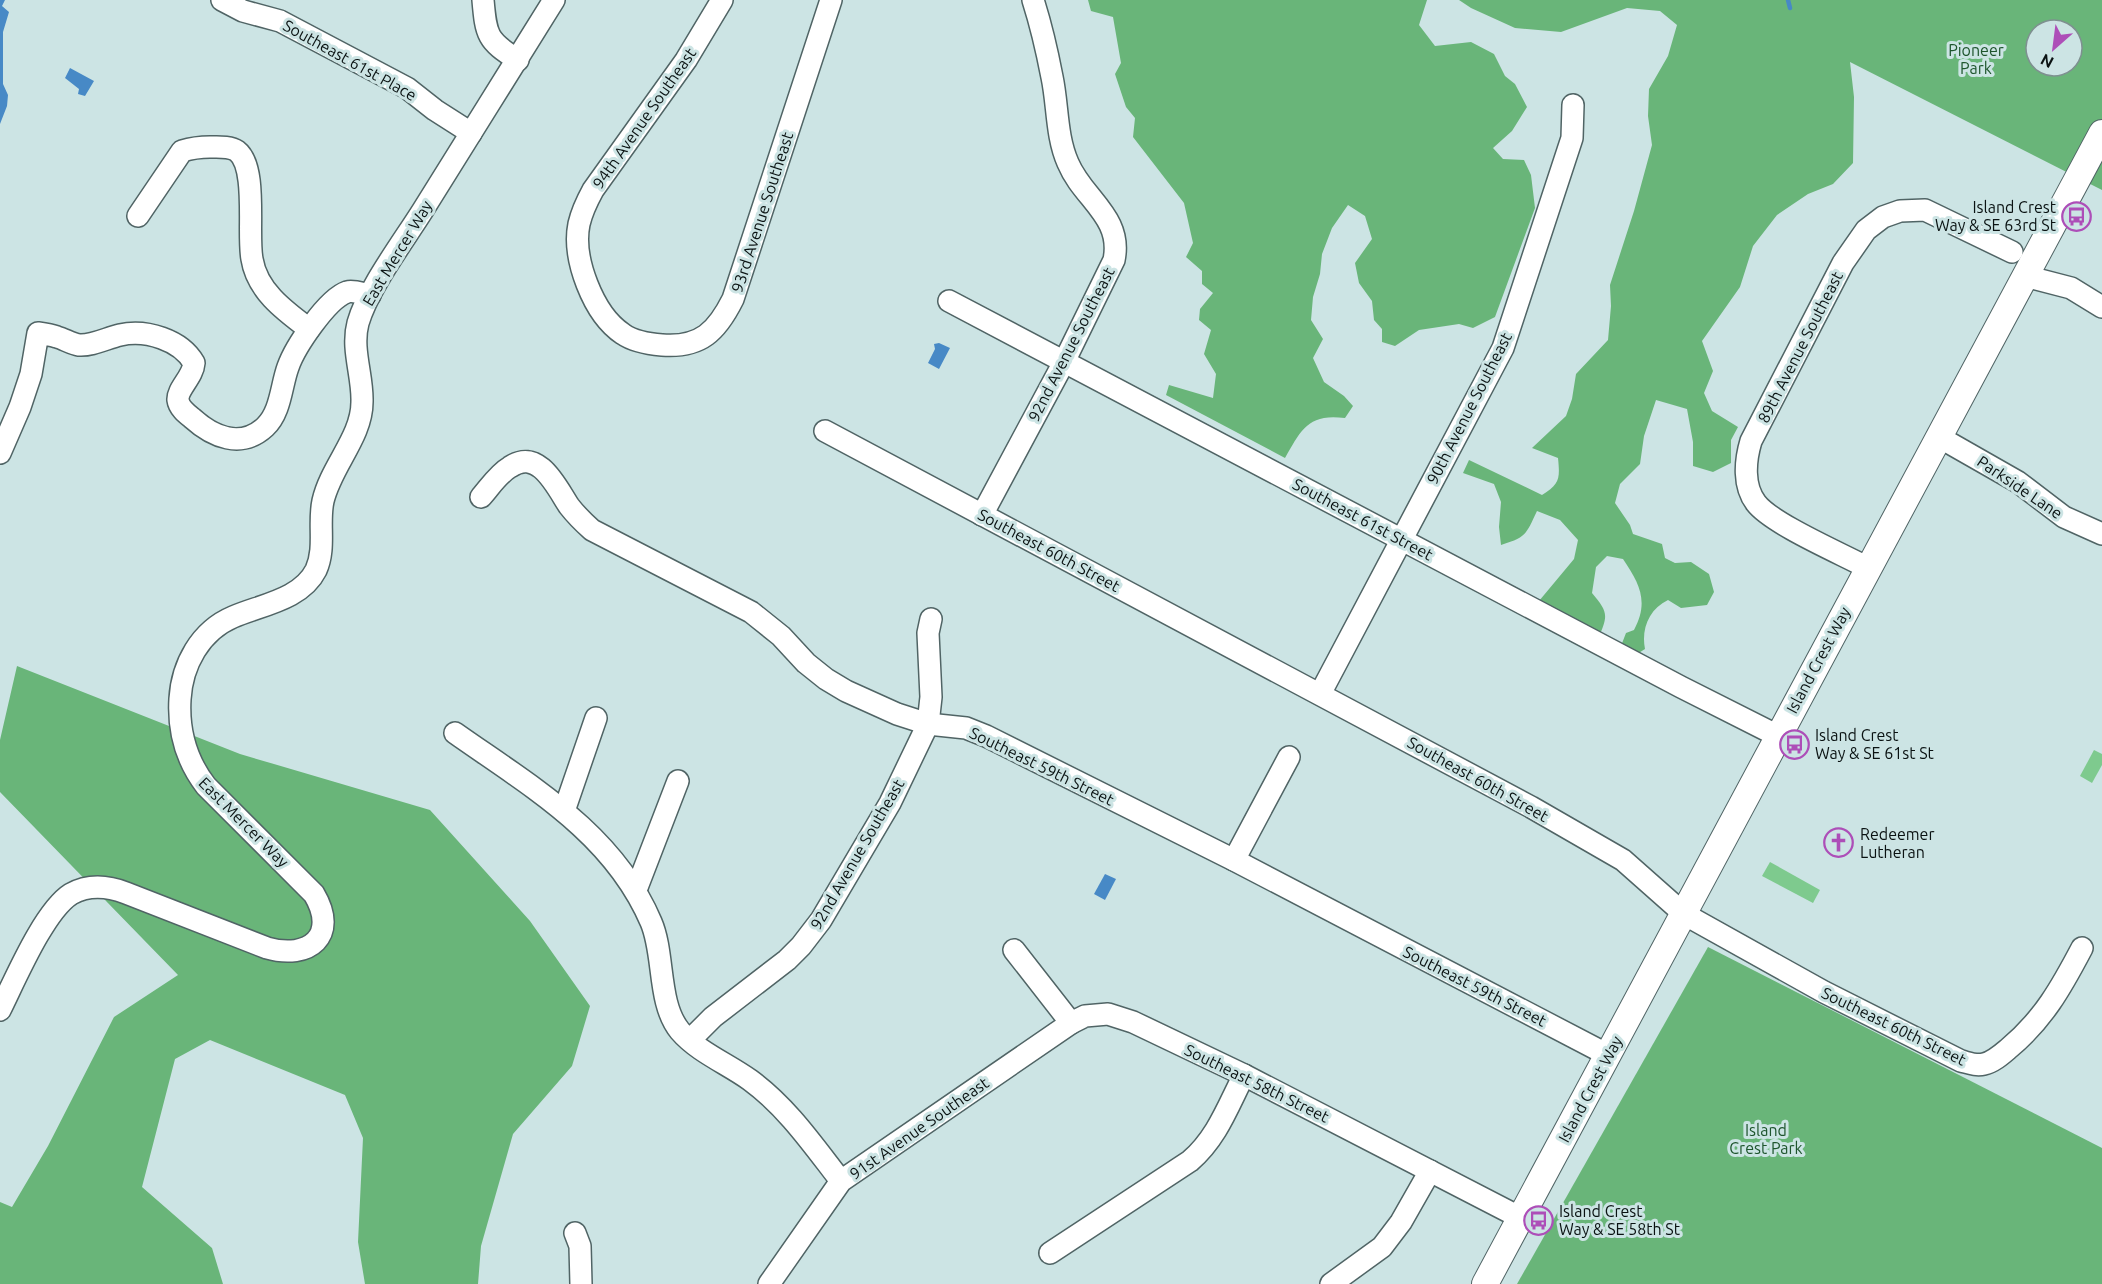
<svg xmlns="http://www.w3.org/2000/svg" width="2102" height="1284" viewBox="0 0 2102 1284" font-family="Ubuntu,sans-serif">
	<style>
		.green { fill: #7eca8e }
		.forest { fill: #69b579; fill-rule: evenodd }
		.water { fill: #4789c6 }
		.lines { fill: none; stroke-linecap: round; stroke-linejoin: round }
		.stream { stroke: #4789c6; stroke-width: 4.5 }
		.minor-casing { stroke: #506465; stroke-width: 24 }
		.major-casing { stroke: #506465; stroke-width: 28 }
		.minor { stroke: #fff; stroke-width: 21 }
		.major { stroke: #fff; stroke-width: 26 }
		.labels { text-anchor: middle; stroke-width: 6; stroke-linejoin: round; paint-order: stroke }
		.park-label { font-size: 16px; fill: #1e552d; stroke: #cce4e4 }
		.street-label { font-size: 16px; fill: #0a1212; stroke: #cce4e4 }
		.poi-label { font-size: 16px; fill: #0a1212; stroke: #cce4e4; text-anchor: start }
	</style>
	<rect width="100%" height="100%" fill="#cce4e4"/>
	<!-- green -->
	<g class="green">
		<path d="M 2094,750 L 2102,754 L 2102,765 L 2092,783 L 2080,776 Z"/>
		<path d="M 1770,862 L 1820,890 L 1813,903 L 1762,876 Z"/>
	</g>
	<!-- forest -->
	<g class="forest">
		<path d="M 1088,0 L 1427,0 L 1419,25 L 1435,46 L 1471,42 L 1494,54 L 1505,76 L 1515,84 L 1527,107 L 1512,131 L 1493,148 L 1503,159 L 1524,160 L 1531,175 L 1535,208 L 1495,317 L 1473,328 L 1459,324 L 1419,330 L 1395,346 L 1382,342 L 1382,329 L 1374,320 L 1372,301 L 1359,283 L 1355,263 L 1372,239 L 1365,216 L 1348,205 L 1332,228 L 1322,254 L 1320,274 L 1313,297 L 1311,320 L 1323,339 L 1313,358 L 1324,382 L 1344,396 L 1353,406 L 1345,418 C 1308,413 1301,430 1285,458 L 1166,395 L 1169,385 L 1213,398 L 1216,374 L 1204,354 L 1211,330 L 1199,320 L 1200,309 L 1213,293 L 1202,284 L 1202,271 L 1186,257 L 1193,243 L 1184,203 L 1133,137 L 1135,118 L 1126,107 L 1115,74 L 1121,63 L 1113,17 L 1091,11 Z"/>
		<path d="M 1459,0 L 2102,0 L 2102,190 L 1850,62 L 1854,97 L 1853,163 L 1833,184 L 1808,194 L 1777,215 L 1753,246 L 1740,287 L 1702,341 L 1713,371 L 1704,393 L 1712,411 L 1738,427 L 1731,440 L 1731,463 L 1713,472 L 1693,466 L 1693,442 L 1687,409 L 1656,400 L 1644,436 L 1640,464 L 1620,484 L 1615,503 L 1630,525 L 1633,534 L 1662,544 L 1665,558 L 1675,563 L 1691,562 L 1709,574 L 1714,592 L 1707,605 L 1681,608 L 1668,600 C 1649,609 1641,629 1645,649 L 1637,654 L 1621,646 L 1626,633 L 1634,630 C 1649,602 1640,584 1623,559 L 1607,556 L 1596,567 L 1592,593 C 1606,610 1609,614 1600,634 L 1539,601 L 1574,559 L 1578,540 L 1560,520 L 1537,511 C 1526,534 1527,537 1501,545 L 1499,527 L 1501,502 L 1494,484 L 1463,473 L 1469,460 L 1542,495 C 1560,484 1560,478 1558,458 L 1532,448 L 1566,416 L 1572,399 L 1576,374 L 1608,340 L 1611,306 L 1610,285 L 1634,211 L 1652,145 L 1648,116 L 1649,89 L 1668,56 L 1677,25 L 1660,11 L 1627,8 L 1561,32 L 1515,28 L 1471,8 ZM 2036,30 L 2072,30 L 2072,66 L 2036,66 Z"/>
		<path d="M 17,666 L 240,754 L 430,810 L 530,921 L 590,1006 L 572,1066 L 513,1134 L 481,1246 L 478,1284 L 365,1284 L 358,1242 L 363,1138 L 345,1095 L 210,1040 L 175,1059 L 142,1187 L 212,1248 L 223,1284 L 0,1284 L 0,1202 L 12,1207 L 48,1146 L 114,1017 L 178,975 L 0,792 L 0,740 Z"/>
		<path d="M 1708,947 L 2102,1148 L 2102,1284 L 1517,1284 Z"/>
	</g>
	<!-- water -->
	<g class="water">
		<path d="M 0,0 L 5,0 L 2,6 L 9,12 L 3,32 L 3,84 L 8,95 L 7,106 L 0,124 Z"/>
		<path d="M 70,68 L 94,81 L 85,96 L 78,94 L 79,89 L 65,78 Z"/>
		<path d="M 939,343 L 950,348 L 939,369 L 928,363 L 935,349 L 934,344 Z"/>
		<path d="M 1105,874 L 1116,879 L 1105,900 L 1094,894 Z"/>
	</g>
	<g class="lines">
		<!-- stream -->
		<path class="stream" d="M 1788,0 L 1790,8"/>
		<defs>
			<g id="minor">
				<path d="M 222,0 L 243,11 L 280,21 L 407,88 L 435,110 L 471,133"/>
				<path d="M 483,0 C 486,35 487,41 518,60"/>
				<path d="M 722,0 L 686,60 L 593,190 C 587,201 582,211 579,224 C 572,258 593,314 623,334 C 633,341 650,344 662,345 C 701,348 717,331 733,299 L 831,0"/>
				<path d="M 138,216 L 182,151 C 192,148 200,147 210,147 C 218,147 230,146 237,151 C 258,167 247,234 252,259 C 257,291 285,311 309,329"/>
				<path d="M 2025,276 L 2071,288 L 2102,307"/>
				<path d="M 949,301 L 1681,687 L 1778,736"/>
				<path d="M 825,431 L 1531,807 L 1623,860 L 1684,914 L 1824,992 L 1961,1061 C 1969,1063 1976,1066 1984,1064 C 1993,1062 2001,1055 2008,1049 C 2043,1020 2061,988 2082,948"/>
				<path d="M 1939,437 L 2018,482 L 2064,517 L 2102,534"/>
				<path d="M 0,453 L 20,407 L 31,374 L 38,333 C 45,334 51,335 57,337 C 64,339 72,344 79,345 C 92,346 107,338 120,335 C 146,329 181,340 194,363 C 193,377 177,389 178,400 C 179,408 187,414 192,418 C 213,437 241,449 265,427 C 281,412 281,386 288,367 C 295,347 327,299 347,292 C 354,290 363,294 370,295"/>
				<path d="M 481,497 C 490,487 498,474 510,467 C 539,447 557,488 569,506 C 576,515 583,522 592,530 L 751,612 L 781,636 L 806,663 L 826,679 L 846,691 L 897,714 L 928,724 L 966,728 L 986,736 L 1234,860 L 1608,1055"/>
				<path d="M 982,515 L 1064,362 L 1114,260 C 1123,217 1083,199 1068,163 C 1056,136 1058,105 1052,77 C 1047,51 1041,25 1033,0"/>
				<path d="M 1868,568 C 1842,554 1772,524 1756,503 C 1743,486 1745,461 1751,441 L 1843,263 L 1866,230 L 1883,217 L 1900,211 L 1925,210 L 2012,252"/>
				<path d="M 1320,694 L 1503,348 L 1572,138 L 1573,105"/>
				<path d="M 455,733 C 530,786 613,833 651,922 C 665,954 657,1003 680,1031 C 698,1052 728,1064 750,1080 C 787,1107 813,1145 841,1181"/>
				<path d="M 564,811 L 596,718"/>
				<path d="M 1234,860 L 1289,757"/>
				<path d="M 636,890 L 678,781"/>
				<path d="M 1014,950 L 1071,1023 L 1085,1016 L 1108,1014 L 1133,1022 L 1244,1075 L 1521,1218"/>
				<path d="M 0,1010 C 15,980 44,911 71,894 C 89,884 108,886 126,893 L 267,948 C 309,960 339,936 314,894 L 206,786 C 186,760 178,732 180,699 C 182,665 200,631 233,617 C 260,605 301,600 316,570 C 326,548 318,523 323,501 C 331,466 362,437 362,402 C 363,376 351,349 358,323 C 368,288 403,242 423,210 C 467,140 510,70 554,0"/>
				<path d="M 690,1040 L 713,1017 L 787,960 L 801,946 L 821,920 L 890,803 L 928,724 L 931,697 L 928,633 L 931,619"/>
				<path d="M 575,1233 L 580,1246 L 581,1284"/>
				<path d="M 1050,1253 L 1190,1161 C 1217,1138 1228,1106 1244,1075"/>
				<path d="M 769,1284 L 841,1181 L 1071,1023"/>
				<path d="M 1331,1284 L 1382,1247 L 1401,1222 L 1430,1171"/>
			</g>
			<path id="major" d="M 1485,1284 L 2102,133"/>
		</defs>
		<!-- minor casing -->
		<use href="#minor" class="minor-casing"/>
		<!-- major casing -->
		<use href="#major" class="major-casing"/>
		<!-- minor -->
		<use href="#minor" class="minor"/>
		<!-- major -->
		<use href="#major" class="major"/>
	</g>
	<!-- icons -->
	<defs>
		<symbol id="bus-ring" viewBox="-11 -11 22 22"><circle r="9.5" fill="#cce4e4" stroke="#ad4eb8" stroke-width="1.5"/><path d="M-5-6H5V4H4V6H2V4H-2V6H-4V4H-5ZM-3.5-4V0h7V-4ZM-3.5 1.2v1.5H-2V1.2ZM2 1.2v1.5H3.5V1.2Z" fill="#ad4eb8"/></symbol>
		<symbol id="church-ring" viewBox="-11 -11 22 22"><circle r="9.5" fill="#cce4e4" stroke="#ad4eb8" stroke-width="1.5"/><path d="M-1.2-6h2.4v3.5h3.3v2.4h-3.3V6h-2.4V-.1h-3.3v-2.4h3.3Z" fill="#ad4eb8"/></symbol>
	</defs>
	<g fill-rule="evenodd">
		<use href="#bus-ring" x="2060" y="200" width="33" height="33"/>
		<use href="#bus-ring" x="1778" y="728" width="33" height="33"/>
		<use href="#church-ring" x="1822" y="826" width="33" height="33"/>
		<use href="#bus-ring" x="1522" y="1204" width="33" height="33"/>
	</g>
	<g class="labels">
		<!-- park labels -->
		<g class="park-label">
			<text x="1976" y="56">Pioneer<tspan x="1976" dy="18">Park</tspan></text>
			<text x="1766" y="1136">Island<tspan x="1766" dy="18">Crest Park</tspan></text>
		</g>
		<!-- street labels -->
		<g class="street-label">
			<text transform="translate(350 60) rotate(29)" y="6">Southeast 61st Place</text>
			<text transform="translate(644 118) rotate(-55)" y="6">94th Avenue Southeast</text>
			<text transform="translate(762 212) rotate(-72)" y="6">93rd Avenue Southeast</text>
			<text transform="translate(397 253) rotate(-59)" y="6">East Mercer Way</text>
			<text transform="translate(1071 344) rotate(-63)" y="6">92nd Avenue Southeast</text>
			<text transform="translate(1800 347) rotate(-63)" y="6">89th Avenue Southeast</text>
			<text transform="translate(1469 408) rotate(-63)" y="6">90th Avenue Southeast</text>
			<text transform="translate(2020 487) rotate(34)" y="6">Parkside Lane</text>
			<text transform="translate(1363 519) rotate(28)" y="6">Southeast 61st Street</text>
			<text transform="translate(1049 550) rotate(28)" y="6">Southeast 60th Street</text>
			<text transform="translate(1818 660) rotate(-62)" y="6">Island Crest Way</text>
			<text transform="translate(1042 766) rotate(26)" y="6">Southeast 59th Street</text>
			<text transform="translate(1478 779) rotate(29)" y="6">Southeast 60th Street</text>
			<text transform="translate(244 822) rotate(45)" y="6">East Mercer Way</text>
			<text transform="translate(857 854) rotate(-60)" y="6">92nd Avenue Southeast</text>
			<text transform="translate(1475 986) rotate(27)" y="6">Southeast 59th Street</text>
			<text transform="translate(1894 1026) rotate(26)" y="6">Southeast 60th Street</text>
			<text transform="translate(1257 1083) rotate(26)" y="6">Southeast 58th Street</text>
			<text transform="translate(1590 1089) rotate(-62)" y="6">Island Crest Way</text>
			<text transform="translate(919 1128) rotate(-35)" y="6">91st Avenue Southeast</text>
		</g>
		<!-- poi labels -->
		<g class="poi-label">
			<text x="2056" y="213" text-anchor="end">Island Crest<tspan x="2056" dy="18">Way &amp; SE 63rd St</tspan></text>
			<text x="1815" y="741">Island Crest<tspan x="1815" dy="18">Way &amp; SE 61st St</tspan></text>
			<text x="1860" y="840">Redeemer<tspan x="1860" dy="18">Lutheran</tspan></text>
			<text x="1559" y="1217">Island Crest<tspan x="1559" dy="18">Way &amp; SE 58th St</tspan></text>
		</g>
	</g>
	<!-- north arrow -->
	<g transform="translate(2054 48) rotate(208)"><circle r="28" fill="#cce4e4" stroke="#7e9090" stroke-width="1.5"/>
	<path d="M0-4.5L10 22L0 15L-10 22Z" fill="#ad4eb8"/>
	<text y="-9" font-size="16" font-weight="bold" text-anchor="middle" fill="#0a1212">N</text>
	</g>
</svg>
